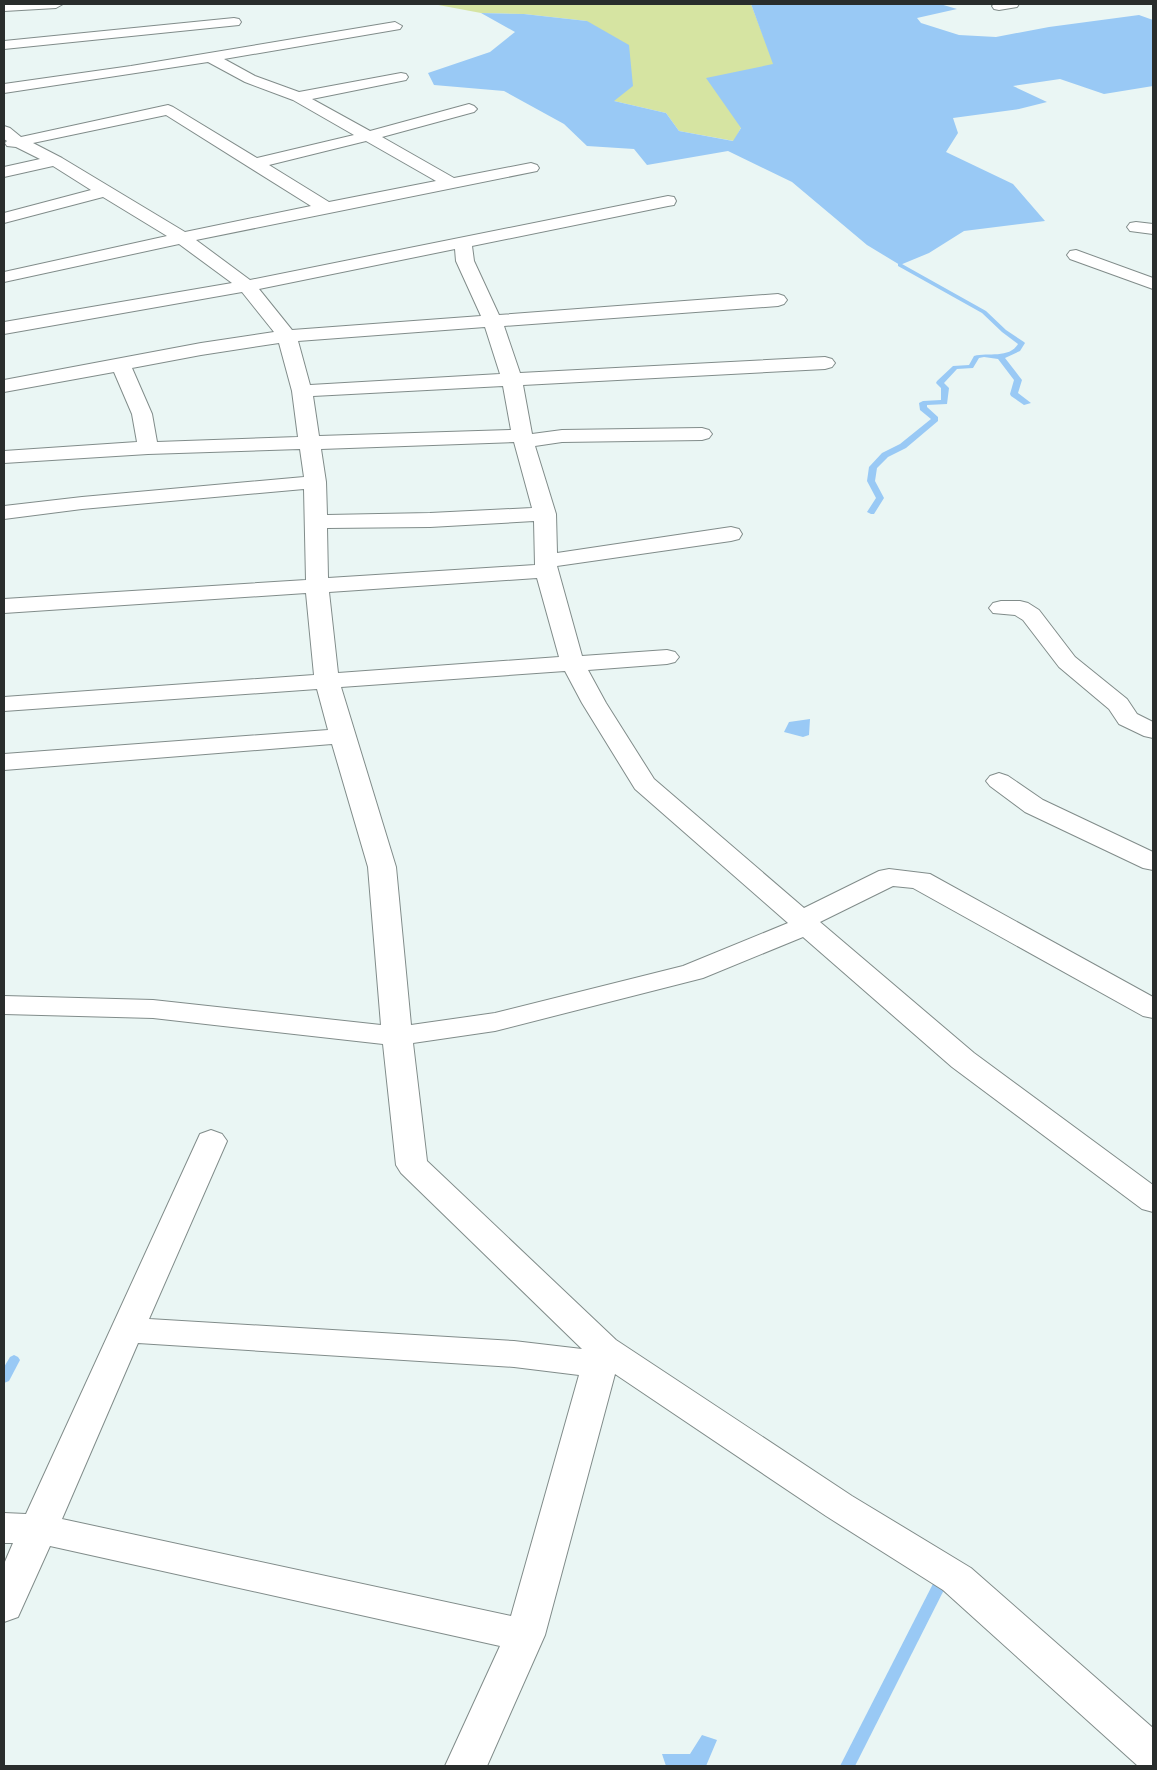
<svg xmlns="http://www.w3.org/2000/svg" width="1157" height="1770" viewBox="0 0 1157 1770" font-family="Lato,sans-serif">
	<style>
		.green { fill: #d6e4a2 }
		.water { fill: #99c9f5 }
		.lines { fill: none; stroke-linecap: round; stroke-linejoin: round }
		.stream { fill: #99c9f5; fill-rule: evenodd }
		.street-casing { stroke: #818c8a; stroke-width: 2 }
		.street { fill: #fff; fill-rule: evenodd }
	</style>
	<rect width="100%" height="100%" fill="#eaf6f4"/>
	<!-- green -->
	<path class="green" d="M 433,4 L 751,4 L 774,64 L 734,141 L 679,131 L 666,113 L 614,101 L 587,21 L 524,14 L 481,13 Z"/>
	<!-- water -->
	<g class="water">
		<path d="M 751,4 L 940,4 L 957,9 L 917,18 L 921,23 L 959,35 L 996,37 L 1049,27 L 1139,15 L 1153,20 L 1153,86 L 1104,94 L 1060,79 L 1013,86 L 1047,102 L 1019,109 L 953,118 L 958,133 L 946,152 L 1013,184 L 1045,221 L 964,231 L 929,253 L 900,265 L 867,245 L 792,182 L 728,151 L 647,165 L 634,149 L 587,146 L 564,124 L 504,91 L 434,85 L 428,73 L 490,52 L 515,32 L 481,13 L 524,14 L 587,21 L 629,45 L 633,86 L 614,101 L 666,113 L 679,131 L 733,141 L 741,128 L 706,78 L 773,64 Z"/>
		<path d="M 810,719 L 809,735 L 803,737 L 784,732 L 789,722 Z"/>
		<path d="M 702,1735 L 717,1740 L 706,1766 L 666,1766 L 662,1754 L 690,1754 Z"/>
	</g>
	<g class="lines">
		<!-- stream -->
		<g class="stream">
			<path d="M 898,264 L 902,264 L 986,311 L 1006,330 L 1024,342 L 1025,343 L 1020,351 L 1005,358 L 1022,380 L 1018,393 L 1031,403 L 1024,405 L 1011,396 L 1010,394 L 1014,380 L 998,359 L 984,357 L 979,358 L 973,368 L 957,369 L 944,383 L 949,388 L 947,404 L 927,405 L 927,407 L 938,417 L 938,421 L 906,448 L 888,457 L 877,468 L 875,481 L 884,498 L 874,514 L 871,514 L 867,512 L 876,498 L 867,481 L 869,467 L 882,453 L 900,444 L 931,419 L 920,410 L 919,403 L 923,401 L 941,400 L 941,388 L 936,383 L 937,381 L 953,366 L 969,365 L 974,356 C 988,352 1009,359 1018,344 L 1002,332 L 982,313 L 898,266 Z"/>
			<path d="M 14,1355 L 18,1357 L 20,1360 L 9,1381 L 4,1383 L 4,1367 L 10,1357 Z"/>
			<path d="M 944,1570 L 949,1572 L 951,1576 L 855,1766 L 840,1766 L 939,1572 Z"/>
		</g>
		<defs>
			<g id="street">
				<path d="M 4,4 L 63,4 L 56,8 L 4,11 Z"/>
				<path d="M 994,4 L 1019,4 L 1017,7 L 999,10 L 994,9 L 992,6 Z"/>
				<path d="M 234,18 L 239,19 L 241,22 L 239,25 L 4,49 L 4,41 Z"/>
				<path d="M 395,22 L 402,26 L 400,29 L 224,59 L 255,76 L 299,92 L 401,73 L 406,74 L 408,77 L 406,80 L 312,99 L 370,131 L 469,104 L 474,106 L 477,109 L 474,112 L 382,137 L 454,178 L 531,163 L 537,165 L 539,168 L 537,171 L 196,240 L 250,280 L 668,196 L 674,197 L 676,201 L 674,205 L 668,206 L 472,246 L 474,261 L 499,315 L 778,294 L 784,296 L 787,300 L 784,304 L 778,306 L 504,326 L 520,373 L 825,357 L 832,359 L 835,363 L 832,367 L 825,369 L 523,385 L 532,434 L 562,430 L 702,428 L 709,430 L 712,434 L 709,438 L 702,440 L 562,442 L 535,446 L 556,514 L 557,553 L 731,527 L 739,529 L 742,534 L 739,539 L 731,541 L 557,566 L 582,656 L 667,650 L 675,652 L 679,657 L 675,662 L 667,664 L 588,670 L 606,703 L 654,779 L 804,908 L 879,871 L 889,869 L 930,874 L 1153,997 L 1153,1018 L 1143,1016 L 913,888 L 893,886 L 820,922 L 974,1053 L 1153,1185 L 1153,1212 L 1142,1209 L 952,1067 L 803,937 L 703,978 L 495,1031 L 413,1043 L 427,1161 L 616,1340 L 852,1496 L 971,1568 L 1153,1728 L 1153,1766 L 1138,1766 L 943,1590 L 826,1516 L 615,1374 L 545,1635 L 487,1766 L 445,1766 L 500,1646 L 50,1546 L 18,1617 L 4,1622 L 4,1564 L 13,1543 L 4,1543 L 4,1513 L 26,1514 L 200,1134 L 211,1130 L 222,1134 L 227,1141 L 149,1319 L 514,1341 L 582,1349 L 401,1173 L 396,1165 L 383,1044 L 153,1018 L 4,1014 L 4,996 L 153,1000 L 381,1025 L 368,867 L 332,744 L 4,770 L 4,754 L 328,730 L 317,689 L 4,711 L 4,697 L 314,675 L 306,593 L 4,613 L 4,599 L 306,580 L 304,489 L 82,509 L 4,519 L 4,506 L 82,497 L 304,477 L 300,449 L 148,454 L 4,463 L 4,451 L 137,442 L 132,414 L 114,372 L 4,392 L 4,380 L 201,343 L 274,332 L 242,292 L 4,334 L 4,322 L 232,283 L 179,244 L 4,282 L 4,272 L 167,236 L 103,197 L 4,223 L 4,213 L 91,190 L 53,166 L 4,177 L 4,167 L 40,159 L 16,147 L 7,146 L 5,143 L 7,141 L 4,139 L 4,126 L 10,128 L 21,137 L 168,105 L 173,107 L 257,158 L 354,135 L 293,100 L 245,82 L 208,62 L 4,93 L 4,84 L 131,66 ZM 166,115 L 311,206 L 185,232 L 62,158 L 33,143 ZM 366,141 L 436,181 L 329,202 L 269,165 ZM 455,249 L 456,261 L 481,316 L 292,330 L 259,289 ZM 485,327 L 500,374 L 310,385 L 298,341 ZM 279,343 L 292,391 L 298,437 L 157,442 L 152,414 L 132,368 L 201,355 ZM 503,386 L 511,430 L 319,436 L 313,396 ZM 514,442 L 532,508 L 430,513 L 327,515 L 326,482 L 321,449 ZM 534,521 L 535,565 L 328,578 L 327,528 L 430,527 ZM 537,578 L 559,657 L 338,673 L 329,592 ZM 565,671 L 582,703 L 635,789 L 788,923 L 683,966 L 495,1013 L 411,1025 L 396,867 L 341,687 ZM 138,1343 L 514,1367 L 579,1375 L 511,1616 L 62,1519 Z"/>
				<path d="M 1136,222 L 1153,224 L 1153,234 L 1130,231 L 1127,227 L 1130,223 Z"/>
				<path d="M 1076,250 L 1153,278 L 1153,289 L 1070,259 L 1067,255 L 1070,251 Z"/>
				<path d="M 1001,601 L 1020,601 L 1028,603 L 1039,610 L 1075,657 L 1127,699 L 1137,714 L 1153,722 L 1153,738 L 1144,736 L 1119,724 L 1109,709 L 1059,667 L 1023,620 L 1015,615 L 993,613 L 989,608 L 993,603 Z"/>
				<path d="M 999,773 L 1008,776 L 1043,800 L 1153,852 L 1153,870 L 1143,868 L 1025,812 L 990,786 L 986,781 L 990,776 Z"/>
			</g>
		</defs>
		<!-- street casing -->
		<use href="#street" class="street-casing"/>
		<!-- street -->
		<use href="#street" class="street"/>
	</g>
	<!-- border -->
	<rect width="1157" height="1770" fill="none" stroke="#292d2c" stroke-width="10"/>
</svg>
